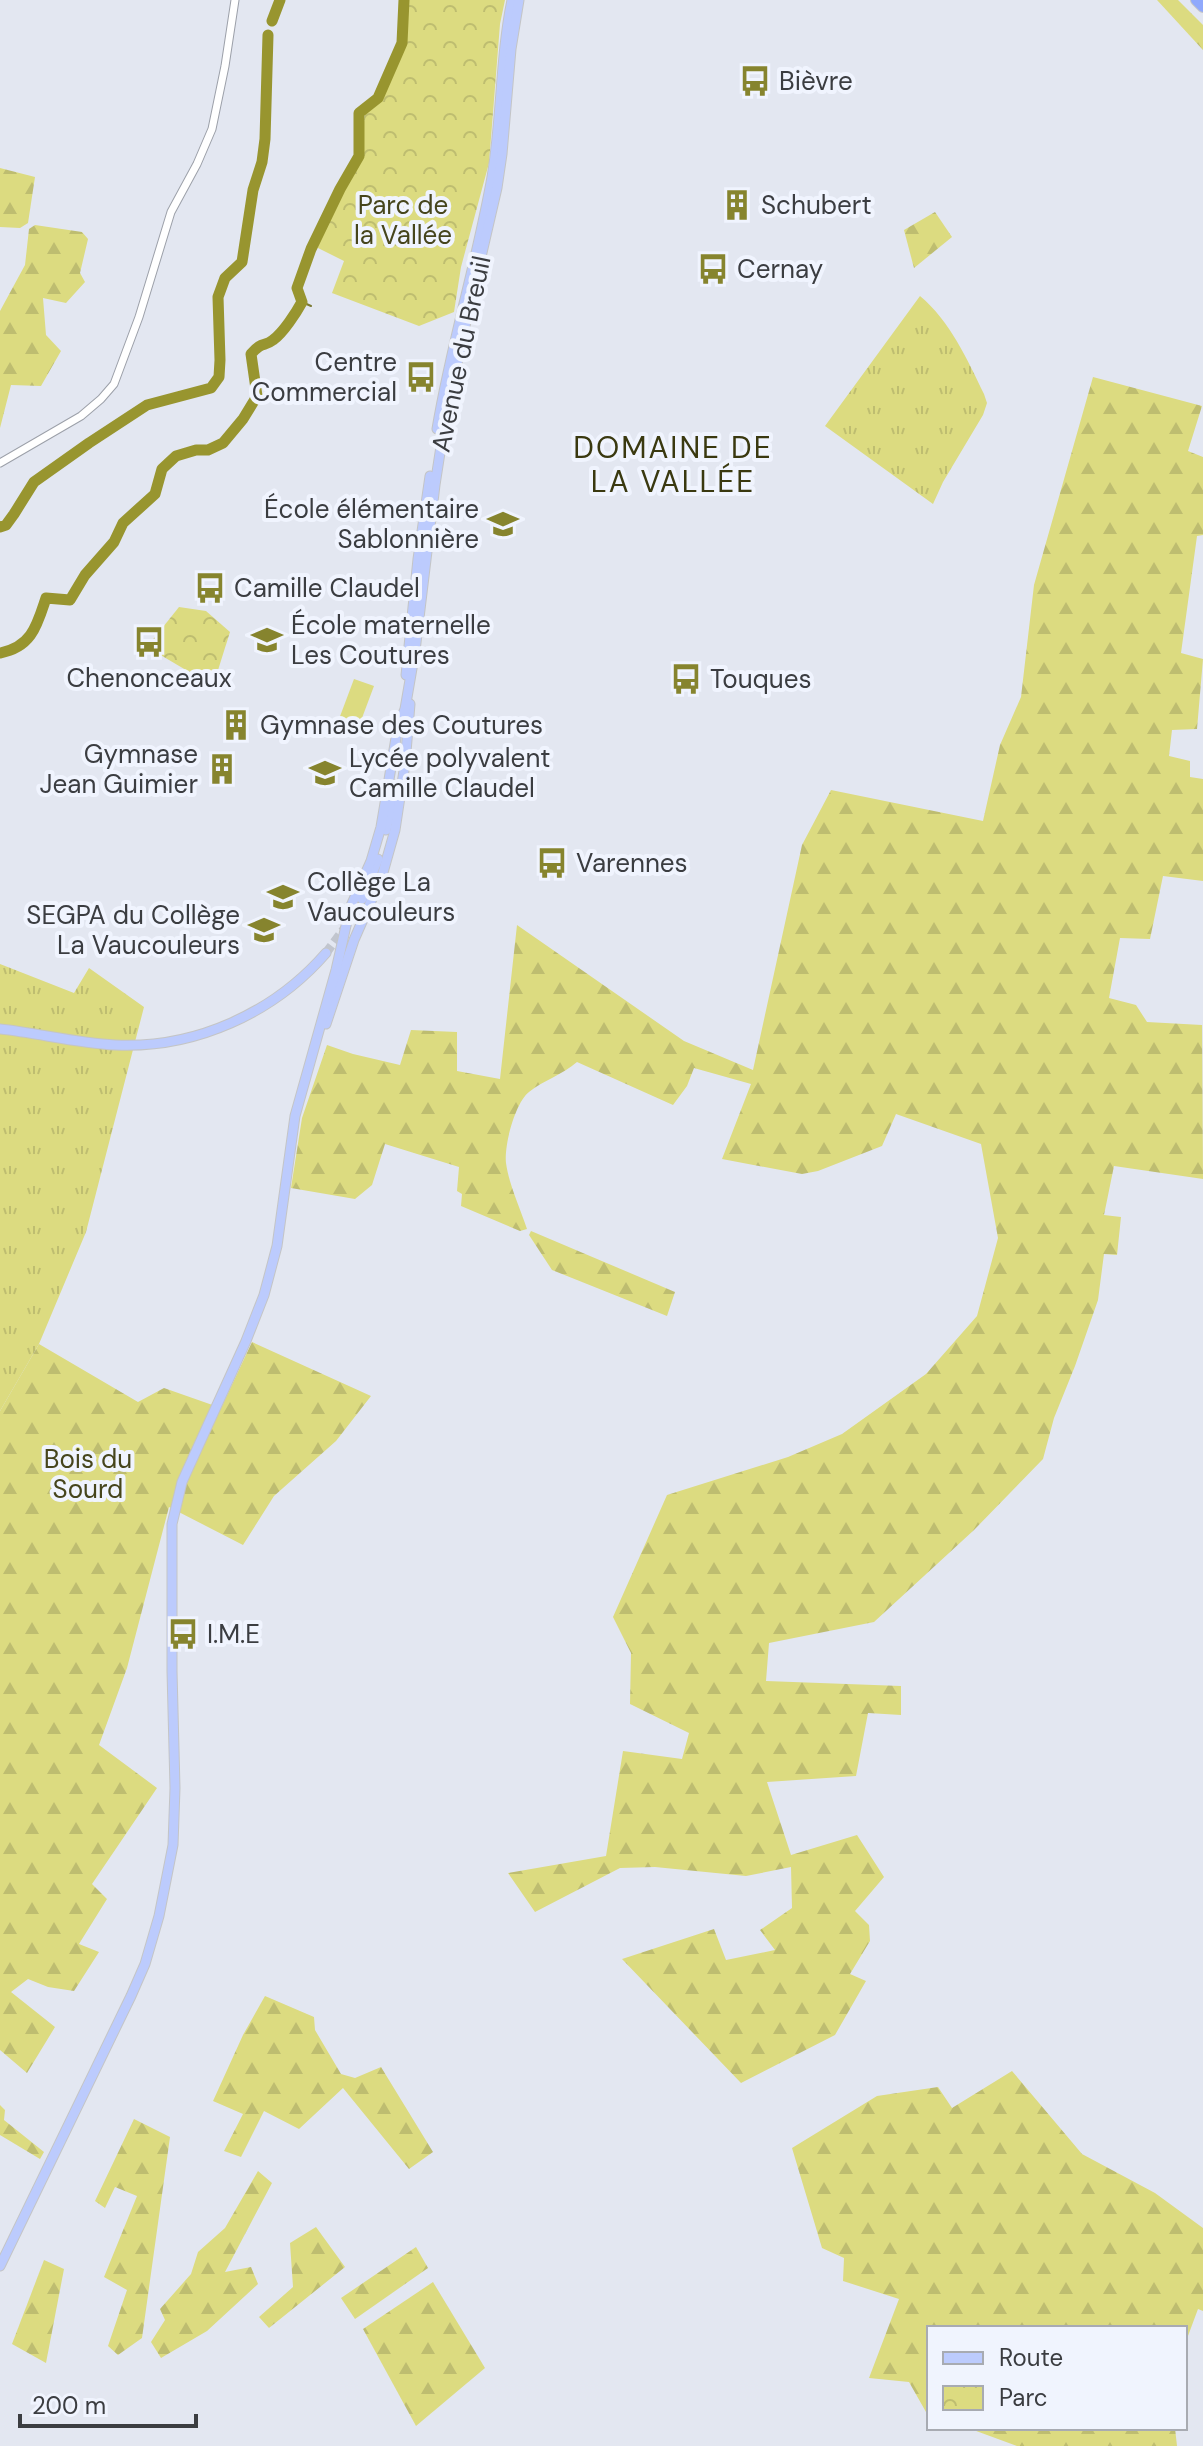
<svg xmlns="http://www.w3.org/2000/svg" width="1203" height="2446" viewBox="0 0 1203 2446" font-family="'DM Sans',sans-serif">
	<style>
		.grass { fill: url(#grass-tufts) }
		.forest { fill: url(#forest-firs) }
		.park { fill: url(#park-crowns) }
		.garden { fill: #dcdb80 }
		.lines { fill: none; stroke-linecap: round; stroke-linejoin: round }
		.stream { stroke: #7c7b34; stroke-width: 2 }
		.river { stroke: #98952f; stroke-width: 11 }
		.major-tunnel { stroke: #c1c5ce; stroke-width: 9; stroke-dasharray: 9 4.5; stroke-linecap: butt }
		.minor-casing { stroke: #9ca0a9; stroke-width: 9 }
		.major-casing { stroke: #c4c5c6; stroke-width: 11 }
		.highway-casing { stroke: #c4c5c6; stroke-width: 12 }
		.minor { stroke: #fff; stroke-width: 7 }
		.major { stroke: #bccbfd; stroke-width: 9 }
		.highway { stroke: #90a9fc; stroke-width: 10 }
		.labels { text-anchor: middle; stroke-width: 8; stroke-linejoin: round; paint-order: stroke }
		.poi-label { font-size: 26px; fill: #3b3d41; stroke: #f0f4fe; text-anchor: start }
		.park-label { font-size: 26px; fill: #46451c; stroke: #f0f4fe }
		.street-label { font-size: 26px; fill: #3b3d41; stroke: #f0f4fe }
		.quarter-label { font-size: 30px; letter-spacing: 2px; fill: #3a3910; stroke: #f0f4fe }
	</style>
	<defs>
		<pattern id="grass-tufts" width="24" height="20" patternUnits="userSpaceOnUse" patternTransform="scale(2)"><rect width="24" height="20" fill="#dcdb80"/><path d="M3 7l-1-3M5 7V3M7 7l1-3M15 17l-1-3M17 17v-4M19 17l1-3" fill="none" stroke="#bebd70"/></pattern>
		<pattern id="forest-firs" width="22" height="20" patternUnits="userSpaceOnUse" patternTransform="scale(2)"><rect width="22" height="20" fill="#dcdb80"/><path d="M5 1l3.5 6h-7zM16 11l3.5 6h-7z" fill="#bebd70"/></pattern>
		<pattern id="park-crowns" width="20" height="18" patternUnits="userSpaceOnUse" patternTransform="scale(2)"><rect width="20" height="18" fill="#dcdb80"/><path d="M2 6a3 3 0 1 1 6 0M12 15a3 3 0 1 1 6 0" fill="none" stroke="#bebd70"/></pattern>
	</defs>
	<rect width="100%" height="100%" fill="#e3e7f1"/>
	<!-- grass -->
	<g class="grass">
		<path d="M 920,296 C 950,321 967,359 984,394 L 987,403 L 983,415 L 943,482 L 933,504 L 825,426 Z"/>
		<path d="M 0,964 L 74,993 L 89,968 L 144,1007 L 86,1232 L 39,1344 L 0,1411 Z"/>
	</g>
	<!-- forest -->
	<g class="forest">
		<path d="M 1157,0 L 1178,0 L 1203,25 L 1203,50 Z"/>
		<path d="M 0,168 L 35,177 L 28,223 L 20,228 L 0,227 Z"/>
		<path d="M 935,212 L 952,237 L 914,268 L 904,230 Z"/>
		<path d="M 35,225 L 82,232 L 88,239 L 80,273 L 85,282 L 66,303 L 43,298 L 46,335 L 61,351 L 41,386 L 11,385 L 0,428 L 0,311 L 25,265 L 29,229 Z"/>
		<path d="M 1093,377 L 1202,406 L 1188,451 L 1203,457 L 1203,535 L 1197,536 L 1181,653 L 1203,659 L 1197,729 L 1172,730 L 1169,756 L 1190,761 L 1190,777 L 1203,779 L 1203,881 L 1163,876 L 1150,939 L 1120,938 L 1109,998 L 1136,1005 L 1147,1022 L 1202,1025 L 1203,1179 L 1114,1166 L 1104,1215 L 1121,1217 L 1117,1255 L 1104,1254 L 1098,1300 L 1075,1366 L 1054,1418 L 1043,1459 L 974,1530 L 874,1622 L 769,1643 L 766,1681 L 901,1686 L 901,1715 L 868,1713 L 856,1776 L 767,1782 L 791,1855 L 857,1835 L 884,1877 L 855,1911 L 869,1925 L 870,1941 L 850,1974 L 866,1981 L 835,2035 L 741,2083 L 622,1959 L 714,1929 L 726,1960 L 775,1950 L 760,1930 L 792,1908 L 791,1867 L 746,1876 L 655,1867 L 620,1868 L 535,1912 L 508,1873 L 606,1856 L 623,1751 L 682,1759 L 689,1733 L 630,1704 L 631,1653 L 613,1617 L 667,1495 L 788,1457 L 842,1434 L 926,1374 L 977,1316 L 998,1238 L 981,1144 L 896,1114 L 882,1146 L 818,1171 L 802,1174 L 722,1159 L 751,1084 L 694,1068 L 687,1086 L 673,1105 L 577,1062 C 562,1075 544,1080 529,1092 C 515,1103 504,1145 506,1163 C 509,1185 520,1208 527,1229 L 520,1231 L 461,1206 L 462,1194 L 457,1191 L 459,1167 L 385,1144 L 372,1185 L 355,1199 L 291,1188 L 302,1118 L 327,1045 L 353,1054 L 400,1065 L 411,1030 L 457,1032 L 457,1071 L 500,1079 L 517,925 L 684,1041 L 753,1070 L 802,845 L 831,790 L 983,821 L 1000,745 L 1021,697 L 1034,585 Z"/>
		<path d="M 531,1231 L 675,1292 L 667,1316 L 552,1270 L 529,1235 Z"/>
		<path d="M 252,1342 L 371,1396 L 336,1441 L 274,1496 L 243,1545 L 169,1507 L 127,1668 L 99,1745 L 157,1788 L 92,1884 L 107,1899 L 79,1944 L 99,1952 L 74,1991 L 48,1987 L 28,1979 L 11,1992 L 55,2027 L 27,2073 L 0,2050 L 0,1411 L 39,1344 L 138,1402 L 164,1388 L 221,1408 Z"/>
		<path d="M 265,1996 L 314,2017 L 315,2030 L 341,2074 L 355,2078 L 381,2067 L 433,2152 L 409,2169 L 343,2088 L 299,2129 L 264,2111 L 241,2157 L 224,2151 L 243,2114 L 213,2101 L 243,2035 Z"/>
		<path d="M 1012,2071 L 1082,2154 L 1155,2193 L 1203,2228 L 1203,2311 L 1198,2309 L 1185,2344 L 1185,2328 L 929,2328 L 929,2414 L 926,2412 L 909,2382 L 869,2378 L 899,2299 L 843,2281 L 844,2258 L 822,2248 L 792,2148 L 877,2096 L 938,2087 L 952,2108 Z"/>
		<path d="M 0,2105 L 5,2110 L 4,2120 L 44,2152 L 40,2159 L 0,2135 Z"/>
		<path d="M 134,2119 L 170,2137 L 142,2338 L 118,2355 L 108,2346 L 127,2290 L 104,2277 L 137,2196 L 115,2187 L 105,2208 L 95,2201 Z"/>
		<path d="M 258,2171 L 272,2183 L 225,2272 L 251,2267 L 258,2284 L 207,2331 L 161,2358 L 151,2342 L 165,2320 L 160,2309 L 191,2274 L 198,2252 L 225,2228 Z"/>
		<path d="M 316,2227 L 345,2267 L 269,2328 L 259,2317 L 293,2287 L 290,2243 Z"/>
		<path d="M 416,2247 L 428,2268 L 355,2319 L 341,2298 Z"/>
		<path d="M 44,2260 L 64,2269 L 46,2363 L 12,2344 Z"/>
		<path d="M 433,2282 L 485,2368 L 416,2426 L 363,2329 Z"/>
		<path d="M 968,2428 L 1175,2428 L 1177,2446 L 1017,2446 Z"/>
	</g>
	<!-- park -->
	<g class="park">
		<path d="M 399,0 L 505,0 L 500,24 L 489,163 L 461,267 L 454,312 L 419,326 L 332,293 L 344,261 L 318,248 L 318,238 L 361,151 L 365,112 C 400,80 398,44 399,0 Z"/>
		<path d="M 179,607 L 206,611 L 230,632 L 213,686 L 147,647 Z"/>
	</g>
	<!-- garden -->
	<path class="garden" d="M 354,679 L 374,686 L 359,726 L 339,719 Z"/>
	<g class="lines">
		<!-- stream -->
		<path class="stream" d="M 302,302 L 311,306"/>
		<!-- river -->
		<g class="river">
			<path d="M 272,21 L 280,0"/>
			<path d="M 0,527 L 6,525 L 14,514 L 34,482 L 89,443 L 147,405 L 211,388 L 219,377 L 220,360 L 218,297 L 225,278 L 242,262 L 253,190 L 262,162 L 265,139 L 268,35"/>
			<path d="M 0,653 C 32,647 37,625 46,598 L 70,600 L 85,575 L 114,542 L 123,523 L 155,494 L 162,469 L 176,456 L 196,450 L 208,450 L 223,443 L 243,419 L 257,396 L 251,354 C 262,341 264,347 273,340 C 283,333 296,313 302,302 L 297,288 L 311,249 L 340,189 L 359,156 L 359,113 L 378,98 L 402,43 L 404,0"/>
		</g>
		<!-- major-tunnel -->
		<path class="major-tunnel" d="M 326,953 L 347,925 L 362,899"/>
		<defs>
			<path id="minor" d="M 0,463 L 81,416 L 101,399 L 114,384 L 139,317 L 171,212 L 197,164 L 212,129 L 225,66 L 235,0"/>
			<g id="major">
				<path d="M 437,429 C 451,344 477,262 492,177 C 502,118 500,58 512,0"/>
				<path d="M 406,675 L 418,559 L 430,476"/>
				<path d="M 386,830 L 395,785"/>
				<path d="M 362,899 L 378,859"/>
				<path d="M 326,1024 L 354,940 L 382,876 L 395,830 L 405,764 L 410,704"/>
				<path d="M 0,1029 C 38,1033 76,1043 115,1045 C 195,1049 274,1013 326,953"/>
				<path d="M 0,2266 L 131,1996 L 145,1964 L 159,1916 L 173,1845 L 175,1788 L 172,1671 L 172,1524 L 182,1482 L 246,1341 L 264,1295 L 277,1246 L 295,1116 L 336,970 L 350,908 L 371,861 L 381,827 L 398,726 L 405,709 L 415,651 L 435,485 L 444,427 L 462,339 L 497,188 L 502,154 L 511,49 L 519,0"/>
			</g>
			<path id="highway" d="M 1196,0 L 1203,7"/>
		</defs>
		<!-- minor casing -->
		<use href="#minor" class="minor-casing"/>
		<!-- major casing -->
		<use href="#major" class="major-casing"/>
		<!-- highway casing -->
		<use href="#highway" class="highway-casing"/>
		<!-- minor -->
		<use href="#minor" class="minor"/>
		<!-- major -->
		<use href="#major" class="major"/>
		<!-- highway -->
		<use href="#highway" class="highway"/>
	</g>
	<!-- icons -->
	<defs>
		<symbol id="bus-bare" viewBox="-9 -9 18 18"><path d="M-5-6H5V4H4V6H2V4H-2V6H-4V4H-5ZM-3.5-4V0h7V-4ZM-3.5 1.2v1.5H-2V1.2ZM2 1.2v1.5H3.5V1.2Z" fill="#86842e" stroke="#f0f4fe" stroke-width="2.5" paint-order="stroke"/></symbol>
		<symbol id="building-bare" viewBox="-9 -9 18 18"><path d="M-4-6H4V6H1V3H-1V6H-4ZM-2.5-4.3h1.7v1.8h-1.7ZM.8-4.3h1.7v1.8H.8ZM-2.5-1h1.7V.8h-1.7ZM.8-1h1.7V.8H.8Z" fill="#86842e" stroke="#f0f4fe" stroke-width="2.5" paint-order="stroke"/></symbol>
		<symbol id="school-bare" viewBox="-9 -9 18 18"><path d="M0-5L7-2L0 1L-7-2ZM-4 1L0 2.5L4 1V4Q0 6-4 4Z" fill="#86842e" stroke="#f0f4fe" stroke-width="2.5" paint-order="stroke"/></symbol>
	</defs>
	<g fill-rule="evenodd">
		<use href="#bus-bare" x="733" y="59" width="44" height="44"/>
		<use href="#building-bare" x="715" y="183" width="44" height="44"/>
		<use href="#bus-bare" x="691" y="247" width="44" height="44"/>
		<use href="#bus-bare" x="399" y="355" width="44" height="44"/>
		<use href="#school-bare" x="481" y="502" width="44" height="44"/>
		<use href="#bus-bare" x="188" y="566" width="44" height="44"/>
		<use href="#school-bare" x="245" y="618" width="44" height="44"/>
		<use href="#bus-bare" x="127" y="620" width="44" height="44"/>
		<use href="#bus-bare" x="664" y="657" width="44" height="44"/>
		<use href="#building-bare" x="214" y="703" width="44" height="44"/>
		<use href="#building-bare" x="200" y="747" width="44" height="44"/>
		<use href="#school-bare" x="303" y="751" width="44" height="44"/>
		<use href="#bus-bare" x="530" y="841" width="44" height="44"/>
		<use href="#school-bare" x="261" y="875" width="44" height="44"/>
		<use href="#school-bare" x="242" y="908" width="44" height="44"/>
		<use href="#bus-bare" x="161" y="1612" width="44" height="44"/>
	</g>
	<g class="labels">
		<!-- poi labels -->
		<g class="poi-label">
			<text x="779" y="90">Bièvre</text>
			<text x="761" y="214">Schubert</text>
			<text x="737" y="278">Cernay</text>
			<text x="397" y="371" text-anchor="end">Centre<tspan x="397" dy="30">Commercial</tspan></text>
			<text x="479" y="518" text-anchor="end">École élémentaire<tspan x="479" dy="30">Sablonnière</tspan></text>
			<text x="234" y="597">Camille Claudel</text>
			<text x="291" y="634">École maternelle<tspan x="291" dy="30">Les Coutures</tspan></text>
			<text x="149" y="687" text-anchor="middle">Chenonceaux</text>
			<text x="710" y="688">Touques</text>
			<text x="260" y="734">Gymnase des Coutures</text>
			<text x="198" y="763" text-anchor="end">Gymnase<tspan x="198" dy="30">Jean Guimier</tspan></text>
			<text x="349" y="767">Lycée polyvalent<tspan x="349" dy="30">Camille Claudel</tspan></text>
			<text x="576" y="872">Varennes</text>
			<text x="307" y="891">Collège La<tspan x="307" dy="30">Vaucouleurs</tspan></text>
			<text x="240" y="924" text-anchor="end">SEGPA du Collège<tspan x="240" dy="30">La Vaucouleurs</tspan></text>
			<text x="207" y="1643">I.M.E</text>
		</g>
		<!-- park labels -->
		<g class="park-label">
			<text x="403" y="214">Parc de<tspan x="403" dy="30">la Vallée</tspan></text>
			<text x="88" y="1468">Bois du<tspan x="88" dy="30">Sourd</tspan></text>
		</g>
		<!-- street labels -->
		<g class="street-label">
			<text transform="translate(461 354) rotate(-78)" y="9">Avenue du Breuil</text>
		</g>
		<!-- quarter labels -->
		<g class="quarter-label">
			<text x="673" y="458">DOMAINE DE<tspan x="673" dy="34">LA VALLÉE</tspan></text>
		</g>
	</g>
	<!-- legend -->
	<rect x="927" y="2326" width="260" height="104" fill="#f0f4fe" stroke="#a8abb2" stroke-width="2"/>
	<rect x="943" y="2352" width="40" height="12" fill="#bccbfd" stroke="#a8abb2" stroke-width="2"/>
	<text x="999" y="2366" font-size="24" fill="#3b3d41">Route</text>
	<rect x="943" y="2386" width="40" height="24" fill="url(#park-crowns)" stroke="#a8abb2" stroke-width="2"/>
	<text x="999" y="2406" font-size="24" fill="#3b3d41">Parc</text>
	<!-- scale -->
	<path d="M20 2414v12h176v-12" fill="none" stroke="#3b3d41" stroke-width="4"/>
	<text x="32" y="2414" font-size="24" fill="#3b3d41" stroke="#f0f4fe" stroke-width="6" paint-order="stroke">200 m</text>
</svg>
